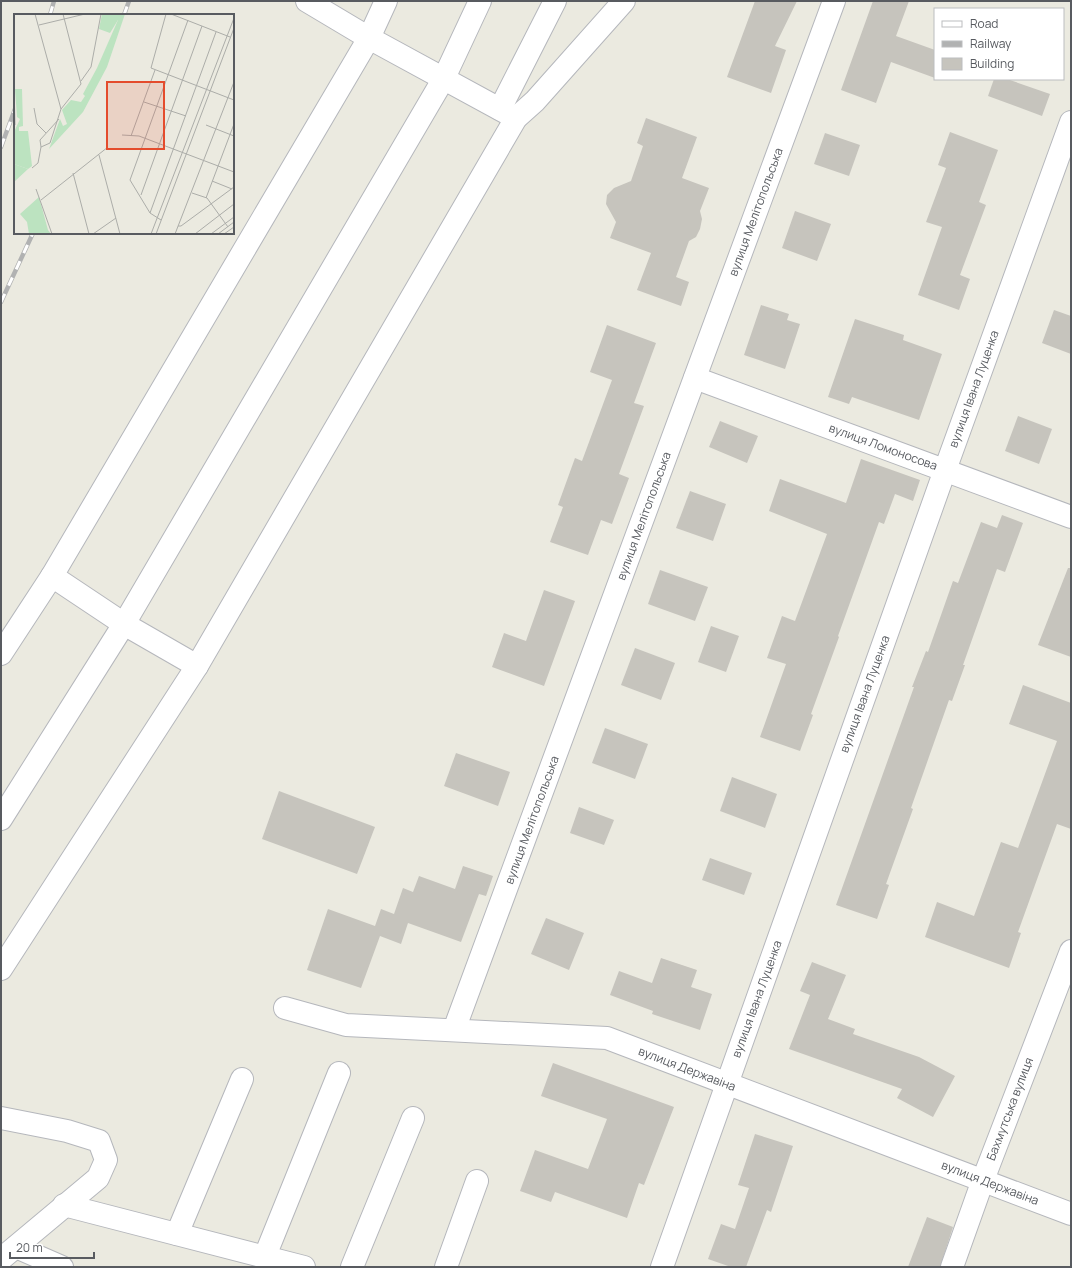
<svg xmlns="http://www.w3.org/2000/svg" width="1072" height="1268" viewBox="0 0 1072 1268" font-family="Manrope,sans-serif">
	<style>
		.building { fill: #c6c4bd }
		.lines { fill: none; stroke-linecap: round; stroke-linejoin: round }
		.minor-casing { stroke: #b5b7bc; stroke-width: 24 }
		.minor { stroke: #fff; stroke-width: 22 }
		.rail-casing { stroke: #b1b2b2; stroke-width: 4.5 }
		.rail { stroke: #fff; stroke-width: 3; stroke-dasharray: 9; stroke-linecap: butt }
		.labels { text-anchor: middle; stroke-width: 3; stroke-linejoin: round; paint-order: stroke }
		.street-label { font-size: 12px; fill: #585b60; stroke: #fff }
		.inset-road { fill: none; stroke: #acada9; stroke-width: 1 }
		.view { fill: #e44c2d; fill-opacity: 0.15; stroke: #e44c2d; stroke-width: 2 }
		.inset-edge { fill: none; stroke: #585b60; stroke-width: 2 }
	</style>
	<rect width="100%" height="100%" fill="#ebeae0"/>
	<!-- building -->
	<g class="building">
		<path d="M 755,1 L 797,1 L 775,46 L 786,50 L 771,93 L 727,77 Z"/>
		<path d="M 873,1 L 909,1 L 896,36 L 935,50 L 935,78 L 891,62 L 876,103 L 841,90 Z"/>
		<path d="M 994,79 L 1007,79 L 1050,94 L 1042,116 L 988,96 Z"/>
		<path d="M 646,118 L 697,137 L 682,178 L 709,188 L 700,211 L 702,219 L 700,229 L 696,237 L 689,241 L 676,277 L 689,282 L 681,306 L 637,290 L 651,253 L 610,238 L 616,222 L 606,204 L 607,195 L 614,188 L 631,181 L 643,146 L 637,143 Z"/>
		<path d="M 950,132 L 998,150 L 979,202 L 986,205 L 960,275 L 970,279 L 959,310 L 918,295 L 942,227 L 926,222 L 946,168 L 938,165 Z"/>
		<path d="M 825,133 L 860,145 L 849,176 L 814,164 Z"/>
		<path d="M 795,211 L 831,224 L 817,261 L 782,248 Z"/>
		<path d="M 761,305 L 789,314 L 787,320 L 800,324 L 785,369 L 744,355 Z"/>
		<path d="M 1054,310 L 1071,316 L 1071,354 L 1042,343 Z"/>
		<path d="M 855,319 L 904,335 L 903,340 L 942,354 L 919,420 L 852,397 L 849,404 L 828,397 Z"/>
		<path d="M 607,325 L 656,343 L 634,403 L 644,406 L 619,474 L 629,478 L 612,524 L 601,520 L 588,555 L 550,542 L 563,507 L 558,505 L 575,458 L 582,461 L 612,380 L 590,372 Z"/>
		<path d="M 1018,416 L 1052,429 L 1039,464 L 1005,451 Z"/>
		<path d="M 720,421 L 758,436 L 747,463 L 709,447 Z"/>
		<path d="M 861,459 L 920,480 L 913,501 L 895,494 L 884,524 L 879,522 L 838,636 L 839,637 L 811,714 L 813,715 L 800,751 L 760,737 L 786,664 L 767,658 L 782,616 L 795,621 L 827,534 L 769,511 L 780,479 L 846,503 Z"/>
		<path d="M 690,491 L 726,504 L 713,541 L 676,528 Z"/>
		<path d="M 1002,515 L 1023,523 L 1005,572 L 997,569 L 963,665 L 965,665 L 952,701 L 949,700 L 911,808 L 913,809 L 886,884 L 889,885 L 877,919 L 836,905 L 914,687 L 912,687 L 926,651 L 928,652 L 953,581 L 958,583 L 981,522 L 997,528 Z"/>
		<path d="M 1068,568 L 1071,568 L 1071,657 L 1038,645 Z"/>
		<path d="M 660,570 L 708,587 L 695,621 L 648,604 Z"/>
		<path d="M 544,590 L 575,601 L 544,686 L 492,667 L 504,633 L 526,641 Z"/>
		<path d="M 711,626 L 739,636 L 726,672 L 698,662 Z"/>
		<path d="M 635,648 L 675,663 L 661,700 L 621,685 Z"/>
		<path d="M 1023,685 L 1071,703 L 1071,829 L 1057,824 L 1018,932 L 1021,933 L 1009,968 L 925,937 L 937,902 L 974,916 L 1001,842 L 1018,848 L 1057,741 L 1009,724 Z"/>
		<path d="M 605,728 L 648,744 L 635,779 L 592,763 Z"/>
		<path d="M 456,753 L 510,772 L 498,806 L 444,786 Z"/>
		<path d="M 732,777 L 777,794 L 765,828 L 720,811 Z"/>
		<path d="M 279,791 L 375,827 L 357,874 L 262,839 Z"/>
		<path d="M 579,807 L 614,820 L 604,845 L 570,833 Z"/>
		<path d="M 710,858 L 752,873 L 744,895 L 702,880 Z"/>
		<path d="M 463,866 L 493,876 L 486,896 L 479,894 L 461,942 L 408,923 L 401,944 L 380,936 L 361,988 L 307,970 L 328,909 L 375,926 L 381,909 L 394,914 L 403,888 L 413,892 L 419,876 L 455,889 Z"/>
		<path d="M 546,918 L 584,933 L 569,970 L 531,954 Z"/>
		<path d="M 661,958 L 697,970 L 691,987 L 712,994 L 700,1030 L 652,1014 L 653,1011 L 610,995 L 619,971 L 652,983 Z"/>
		<path d="M 812,962 L 846,975 L 828,1019 L 855,1029 L 853,1034 L 919,1057 L 955,1076 L 933,1117 L 897,1098 L 902,1089 L 789,1049 L 810,995 L 800,991 Z"/>
		<path d="M 553,1063 L 674,1107 L 644,1185 L 639,1183 L 627,1218 L 555,1192 L 551,1202 L 520,1191 L 535,1150 L 588,1169 L 607,1119 L 541,1096 Z"/>
		<path d="M 755,1134 L 793,1146 L 771,1212 L 767,1210 L 746,1267 L 731,1267 L 708,1259 L 721,1224 L 735,1229 L 749,1188 L 738,1185 Z"/>
		<path d="M 927,1217 L 953,1227 L 940,1267 L 908,1267 Z"/>
	</g>
	<g class="lines">
		<defs>
			<g id="minor">
				<path d="M 307,1 L 369,38 L 516,118"/>
				<path d="M 500,109 L 555,1"/>
				<path d="M 695,378 L 1071,517"/>
				<path d="M 52,576 L 124,624 L 197,666"/>
				<path d="M 1,654 L 52,576 L 369,38 L 386,1"/>
				<path d="M 1,819 L 124,624 L 444,78 L 480,1"/>
				<path d="M 1,969 L 197,666 L 516,118 L 535,101 L 624,1"/>
				<path d="M 285,1008 L 346,1025 L 607,1038 L 1071,1214"/>
				<path d="M 454,1030 L 834,1"/>
				<path d="M 1,1118 L 67,1131 L 99,1141 L 106,1160 L 98,1178 L 1,1259"/>
				<path d="M 64,1205 L 304,1267"/>
				<path d="M 177,1234 L 242,1079"/>
				<path d="M 16,1247 L 62,1267"/>
				<path d="M 265,1256 L 339,1073"/>
				<path d="M 352,1267 L 413,1118"/>
				<path d="M 446,1267 L 477,1181"/>
				<path d="M 662,1267 L 945,470 L 1071,122"/>
				<path d="M 952,1267 L 983,1180 L 1071,951"/>
			</g>
		</defs>
		<!-- minor casing -->
		<use href="#minor" class="minor-casing"/>
		<!-- minor -->
		<use href="#minor" class="minor"/>
		<defs>
			<g id="rail">
				<path d="M 50,15 L 54,1"/>
				<path d="M 124,15 L 129,1"/>
				<path d="M 1,147 L 15,109"/>
				<path d="M 1,302 L 33,233"/>
			</g>
		</defs>
		<!-- rail casing -->
		<use href="#rail" class="rail-casing"/>
		<!-- rail -->
		<use href="#rail" class="rail"/>
	</g>
	<g class="labels">
		<!-- street labels -->
		<g class="street-label">
			<text transform="translate(756 212) rotate(-70)" y="4">вулиця Мелітопольська</text>
			<text transform="translate(974 389) rotate(-70)" y="4">вулиця Івана Луценка</text>
			<text transform="translate(883 447) rotate(20)" y="4">вулиця Ломоносова</text>
			<text transform="translate(644 516) rotate(-70)" y="4">вулиця Мелітопольська</text>
			<text transform="translate(865 694) rotate(-70)" y="4">вулиця Івана Луценка</text>
			<text transform="translate(532 820) rotate(-70)" y="4">вулиця Мелітопольська</text>
			<text transform="translate(757 999) rotate(-70)" y="4">вулиця Івана Луценка</text>
			<text transform="translate(687 1069) rotate(21)" y="4">вулиця Державіна</text>
			<text transform="translate(1010 1109) rotate(-69)" y="4">Бахмутська вулиця</text>
			<text transform="translate(990 1183) rotate(21)" y="4">вулиця Державіна</text>
		</g>
	</g>
	<!-- overview -->
	<g transform="translate(14 14)">
		<rect width="220" height="220" fill="#ebeae0"/>
		<path d="M 104,0 L 111,0 L 93,53 L 69,98 L 35,135 L 46,105 L 49,112 L 53,110 L 48,96 L 57,86 L 67,88 L 71,82 L 69,80 L 83,54 L 104,6 ZM 1,75 L 8,75 L 9,112 L 5,113 L 5,117 L 14,117 L 18,152 L 14,155 L 0,150 L 0,118 L 6,105 L 3,103 ZM 25,183 L 34,216 L 37,220 L 15,220 L 13,208 L 6,200 Z" fill="#bce3c0"/>
		<path d="M 88,0 L 104,0 L 104,6 L 96,19 L 85,15 ZM 0,150 L 14,155 L 0,168 Z" fill="#bce3c0"/>
		<path class="inset-road" d="M 21,0 L 47,95 L 36,129 L 27,133M 152,0 L 137,54 L 220,86M 157,0 L 216,23M 25,11 L 71,0M 67,67 L 77,53 L 87,0M 0,73 L 1,111M 130,88 L 172,102M 20,94 L 23,110 L 32,119M 47,95 L 67,70 L 49,0M 192,111 L 220,122M 108,121 L 125,122 L 220,158M 117,122 L 141,56M 27,133 L 26,126 L 45,105M 85,141 L 106,220M 18,154 L 24,149 L 27,133M 59,159 L 75,220M 198,167 L 218,175M 22,175 L 38,220M 178,179 L 193,184 L 214,213M 127,181 L 188,12M 192,184 L 220,110M 27,186 L 94,133M 136,199 L 202,18M 147,206 L 136,199 L 116,166 L 174,6M 164,212 L 167,212 L 220,173M 79,220 L 102,204M 137,220 L 220,4M 142,220 L 220,14M 161,220 L 220,68M 181,220 L 220,190M 197,220 L 220,203M 204,220 L 220,208M 210,220 L 220,213"/>
		<path class="view" d="M 93,68 L 150,68 L 150,135 L 93,135 Z"/>
		<rect width="220" height="220" class="inset-edge"/>
	</g>
	<!-- border -->
	<rect width="1072" height="1268" fill="none" stroke="#585b60" stroke-width="4"/>
	<!-- legend -->
	<rect x="934" y="8" width="130" height="72" fill="#ffffff" stroke="#bcbdbf"/>
	<rect x="942" y="21" width="20" height="6" fill="#ffffff" stroke="#bcbdbf"/>
	<text x="970" y="28" font-size="12" fill="#585b60">Road</text>
	<rect x="942" y="41" width="20" height="6" fill="#b1b2b2" stroke="#bcbdbf"/>
	<text x="970" y="48" font-size="12" fill="#585b60">Railway</text>
	<rect x="942" y="58" width="20" height="12" fill="#c6c4bd" stroke="#bcbdbf"/>
	<text x="970" y="68" font-size="12" fill="#585b60">Building</text>
	<!-- scale -->
	<path d="M10 1252v6h84v-6" fill="none" stroke="#585b60" stroke-width="2"/>
	<text x="16" y="1252" font-size="12" fill="#585b60" stroke="#ffffff" stroke-width="3" paint-order="stroke">20 m</text>
</svg>
